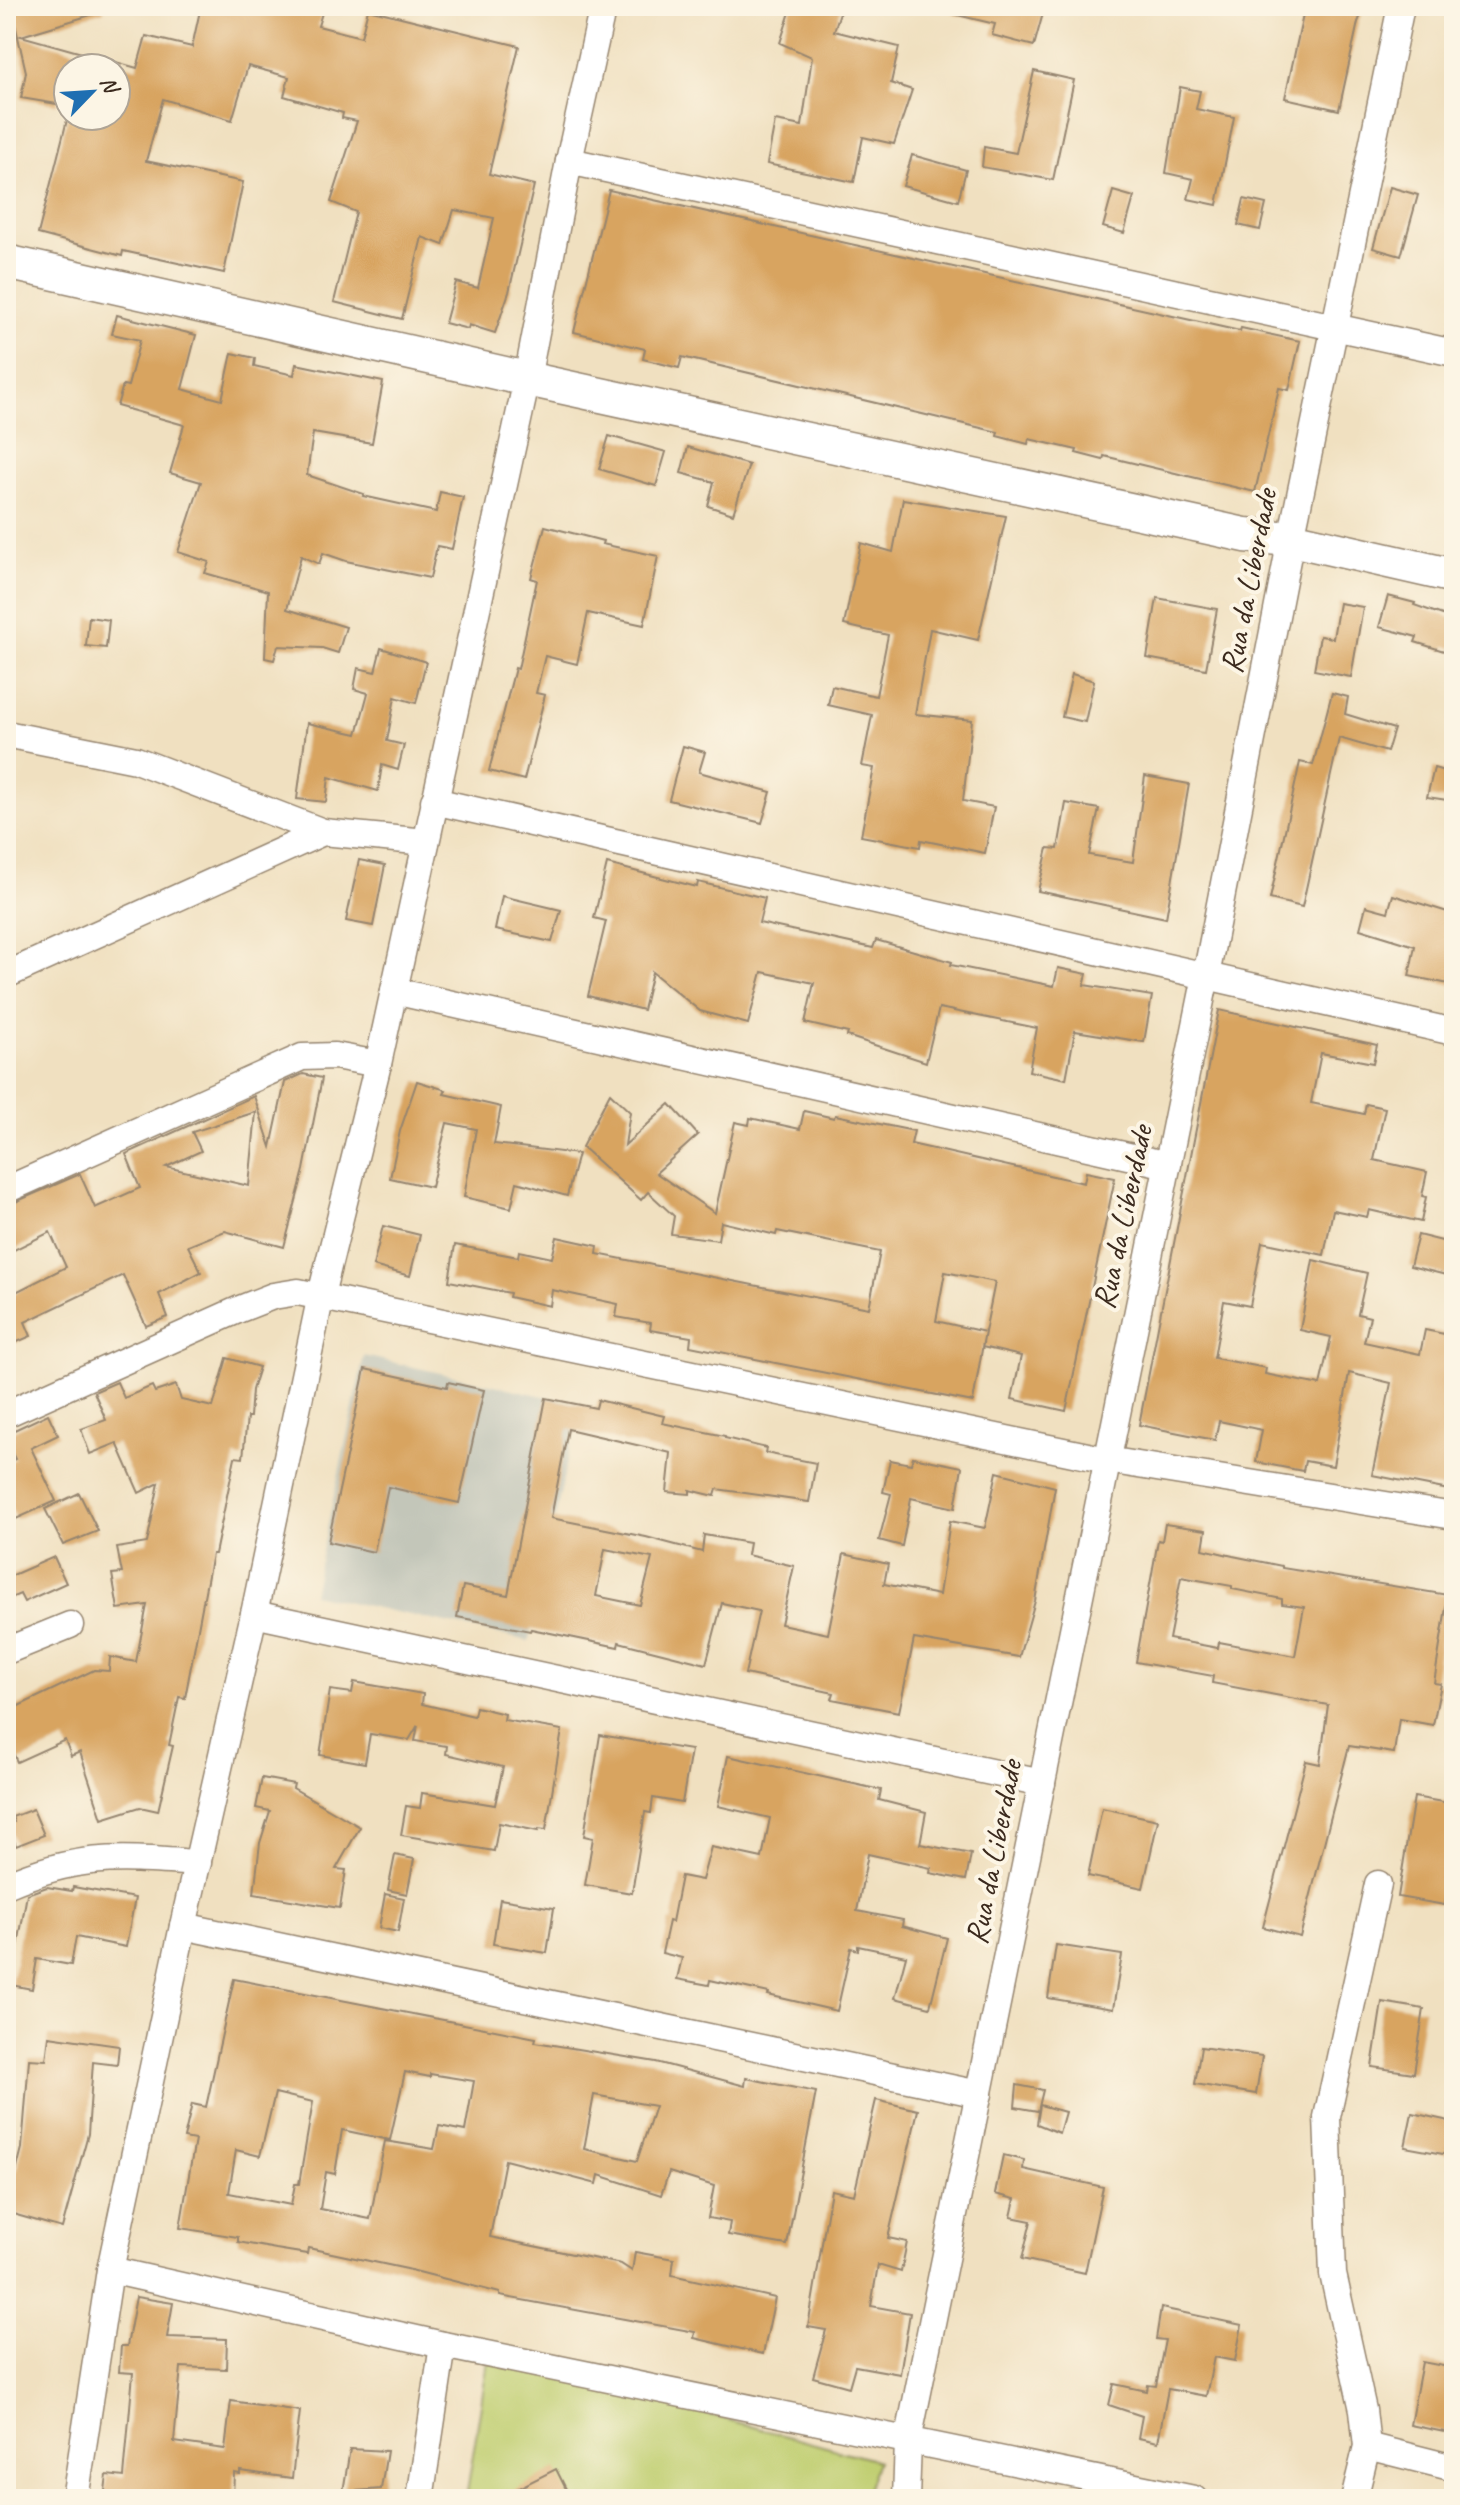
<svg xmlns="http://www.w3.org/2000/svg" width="1460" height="2505" viewBox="0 0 1460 2505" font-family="Caveat,sans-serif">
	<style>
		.industrial { fill: #c3c6b9 }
		.green { fill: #bfce70; stroke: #7d7c47; stroke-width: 2 }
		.building { fill: #d8a461; fill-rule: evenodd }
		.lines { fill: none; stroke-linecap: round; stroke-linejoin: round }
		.minor-casing { stroke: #96856f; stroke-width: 29 }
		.major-casing { stroke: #96856f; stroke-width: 37 }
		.minor { stroke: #fff; stroke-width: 26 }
		.major { stroke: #fff; stroke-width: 34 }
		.labels { text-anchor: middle; stroke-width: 8; stroke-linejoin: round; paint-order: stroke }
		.street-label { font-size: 32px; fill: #3b2a1e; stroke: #fcf5e5 }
	</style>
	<rect width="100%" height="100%" fill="#fcf5e5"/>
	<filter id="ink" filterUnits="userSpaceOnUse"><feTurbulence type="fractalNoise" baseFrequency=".0125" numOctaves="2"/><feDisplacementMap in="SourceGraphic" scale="16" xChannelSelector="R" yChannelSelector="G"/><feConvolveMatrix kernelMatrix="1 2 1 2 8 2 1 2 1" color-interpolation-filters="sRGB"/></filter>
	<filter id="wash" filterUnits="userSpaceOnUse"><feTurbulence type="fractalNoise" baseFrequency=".006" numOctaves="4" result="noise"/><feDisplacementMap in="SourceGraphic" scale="32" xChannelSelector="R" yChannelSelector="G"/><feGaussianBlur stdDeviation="1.8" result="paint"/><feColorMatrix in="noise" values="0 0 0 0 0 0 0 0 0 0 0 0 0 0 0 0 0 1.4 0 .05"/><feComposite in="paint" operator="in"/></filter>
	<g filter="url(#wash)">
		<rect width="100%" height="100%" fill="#f0e0c0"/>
		<!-- industrial -->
		<path class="industrial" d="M 364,1356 L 579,1404 L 529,1641 L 313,1594 Z"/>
		<!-- green -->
		<path class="green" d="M 489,2354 L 877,2461 L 864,2499 L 466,2499 Z"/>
		<g id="blocks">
			<!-- building -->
			<g class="building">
				<path d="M 11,6 L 103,6 L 104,11 L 21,36 L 114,62 L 113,68 L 63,68 L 57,104 L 21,98 L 26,72 Z"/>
				<path d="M 201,6 L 324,6 L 318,26 L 361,37 L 368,9 L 519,46 L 489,174 L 534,185 L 509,292 L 495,333 L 469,325 L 468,329 L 445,323 L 456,282 L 478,288 L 494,218 L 454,210 L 443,245 L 422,237 L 402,319 L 334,302 L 356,212 L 331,202 L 357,121 L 342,118 L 343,113 L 284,96 L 289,77 L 248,66 L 232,120 L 163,99 L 146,161 L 243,182 L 224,273 L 123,251 L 122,256 L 38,234 L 68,116 L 116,116 L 116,62 L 137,68 L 146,36 L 192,47 Z"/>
				<path d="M 792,6 L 842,6 L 834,31 L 899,47 L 891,83 L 912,90 L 894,144 L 863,137 L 854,182 L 767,164 L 775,121 L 802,126 L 812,57 L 780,43 Z"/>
				<path d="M 954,6 L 1045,6 L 1034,46 L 992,35 L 995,24 L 953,14 Z"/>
				<path d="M 1305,6 L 1365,6 L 1358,22 L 1339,110 L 1285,98 Z"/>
				<path d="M 1034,71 L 1074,80 L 1053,180 L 982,167 L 984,147 L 1016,153 Z"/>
				<path d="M 1180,87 L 1200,91 L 1196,109 L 1234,117 L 1217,205 L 1188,199 L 1193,179 L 1166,173 Z"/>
				<path d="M 912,155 L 966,170 L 958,201 L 903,186 Z"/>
				<path d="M 1390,187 L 1418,195 L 1401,256 L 1373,248 Z"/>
				<path d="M 609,190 L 1240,331 L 1241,328 L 1300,341 L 1289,390 L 1279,388 L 1255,492 L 1104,456 L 1103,460 L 1076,453 L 1077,450 L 1029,439 L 1028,444 L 997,436 L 998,432 L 682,357 L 679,368 L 643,359 L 645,349 L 574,332 Z"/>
				<path d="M 1113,191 L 1134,197 L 1124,233 L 1103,227 Z"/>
				<path d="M 1244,199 L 1266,204 L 1260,230 L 1238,225 Z"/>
				<path d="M 117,315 L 196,335 L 182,389 L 222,400 L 232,353 L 255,358 L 254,366 L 294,375 L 296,364 L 383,382 L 372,443 L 313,433 L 307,475 L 364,494 L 363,496 L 436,512 L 440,492 L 463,497 L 452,549 L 437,546 L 430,578 L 346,561 L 323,553 L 319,564 L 301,556 L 287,609 L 346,627 L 338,653 L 322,648 L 278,646 L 274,660 L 265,658 L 268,591 L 205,573 L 209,562 L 178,552 L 201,482 L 170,473 L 184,425 L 117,406 L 123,385 L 128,386 L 140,340 L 112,334 Z"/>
				<path d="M 609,436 L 666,452 L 656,486 L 599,469 Z"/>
				<path d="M 688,447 L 749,465 L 733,514 L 708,506 L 714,482 L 681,473 Z"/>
				<path d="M 903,499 L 1006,516 L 978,640 L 930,629 L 915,714 L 972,720 L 963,801 L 994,807 L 985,853 L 921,840 L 920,847 L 861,836 L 874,768 L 862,766 L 872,715 L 828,705 L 832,686 L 876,696 L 888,635 L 844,625 L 861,543 L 893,552 Z"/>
				<path d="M 545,526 L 603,541 L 602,544 L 658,556 L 644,625 L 588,613 L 577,664 L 545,656 L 536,693 L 545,695 L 524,780 L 489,771 L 515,668 L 518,669 L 537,580 L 531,578 Z"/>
				<path d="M 1388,596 L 1415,603 L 1414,605 L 1454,619 L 1454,649 L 1446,646 L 1444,651 L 1415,642 L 1417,637 L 1379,627 Z"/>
				<path d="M 1157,598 L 1217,609 L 1206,669 L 1147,658 Z"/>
				<path d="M 1339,603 L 1363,607 L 1351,677 L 1314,670 L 1320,636 L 1333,638 Z"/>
				<path d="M 89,617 L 109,620 L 106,648 L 86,646 Z"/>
				<path d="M 381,648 L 426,662 L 416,703 L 395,697 L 387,741 L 404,745 L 398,770 L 382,765 L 378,791 L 329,777 L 326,802 L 297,799 L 307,723 L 357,734 L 368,693 L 354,689 L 358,668 L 375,672 Z"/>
				<path d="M 1072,674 L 1094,681 L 1085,722 L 1062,717 Z"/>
				<path d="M 1332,693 L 1348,697 L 1345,714 L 1394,729 L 1387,752 L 1339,738 L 1302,907 L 1270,899 L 1300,762 L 1313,765 Z"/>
				<path d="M 683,746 L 705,752 L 699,772 L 771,792 L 762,823 L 669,800 Z"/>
				<path d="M 1434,768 L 1454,774 L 1454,801 L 1427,797 Z"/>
				<path d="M 1145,776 L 1189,784 L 1166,918 L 1038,891 L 1048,848 L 1058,849 L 1066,803 L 1099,809 L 1089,855 L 1133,862 Z"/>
				<path d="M 359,860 L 385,865 L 373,926 L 346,921 Z"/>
				<path d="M 607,864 L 697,887 L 698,882 L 765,898 L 759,923 L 873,948 L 876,940 L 952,962 L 951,965 L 1054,986 L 1058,968 L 1087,974 L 1084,985 L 1152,996 L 1144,1042 L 1075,1031 L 1066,1079 L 1029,1071 L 1037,1028 L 939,1008 L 926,1062 L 847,1036 L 848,1033 L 805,1023 L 814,983 L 762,972 L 748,1024 L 700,1011 L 652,972 L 643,1010 L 588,996 L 606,921 L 594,918 Z"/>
				<path d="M 1393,895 L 1454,914 L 1454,985 L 1409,976 L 1415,946 L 1360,929 L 1366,906 L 1388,912 Z"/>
				<path d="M 502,896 L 561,910 L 552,942 L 495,930 Z"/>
				<path d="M 1219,1010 L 1377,1045 L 1373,1063 L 1321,1053 L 1311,1103 L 1364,1114 L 1366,1104 L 1385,1108 L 1374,1160 L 1427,1172 L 1422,1196 L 1426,1197 L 1421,1222 L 1369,1210 L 1367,1217 L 1333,1210 L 1324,1255 L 1262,1242 L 1250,1306 L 1224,1301 L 1214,1358 L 1266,1368 L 1265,1374 L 1320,1385 L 1331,1337 L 1300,1330 L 1313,1260 L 1367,1273 L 1358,1314 L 1370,1317 L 1364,1342 L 1420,1354 L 1425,1330 L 1454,1336 L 1454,1483 L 1451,1482 L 1449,1490 L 1372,1475 L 1391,1383 L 1349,1373 L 1333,1466 L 1305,1461 L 1303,1471 L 1256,1462 L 1262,1430 L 1219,1421 L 1215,1440 L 1139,1425 Z"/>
				<path d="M 303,1074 L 322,1078 L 304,1170 L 284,1247 L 225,1231 L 188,1246 L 201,1272 L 159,1294 L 168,1317 L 146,1326 L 123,1275 L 25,1322 L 31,1336 L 6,1347 L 6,1282 L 12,1294 L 66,1267 L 50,1232 L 6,1254 L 6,1206 L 80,1174 L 95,1208 L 140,1188 L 126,1154 L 254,1096 L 271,1147 L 285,1082 ZM 256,1112 L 249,1186 L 166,1167 L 201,1151 L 192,1132 Z"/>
				<path d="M 417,1081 L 446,1090 L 444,1094 L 501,1107 L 494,1144 L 578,1154 L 567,1196 L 517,1182 L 511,1208 L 464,1197 L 476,1129 L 447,1123 L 431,1187 L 390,1178 L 400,1131 Z"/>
				<path d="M 610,1093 L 630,1112 L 625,1145 L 670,1104 L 698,1135 L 656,1173 L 715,1213 L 735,1122 L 749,1125 L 750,1118 L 800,1129 L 804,1111 L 834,1118 L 835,1115 L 914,1131 L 911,1144 L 1084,1183 L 1086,1172 L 1115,1178 L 1066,1411 L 1012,1399 L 1021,1356 L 982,1347 L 995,1282 L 945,1272 L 936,1321 L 985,1332 L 973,1402 L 690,1346 L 691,1337 L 650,1330 L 651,1323 L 616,1317 L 618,1304 L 552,1290 L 550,1306 L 509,1297 L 510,1293 L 449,1281 L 455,1245 L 518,1257 L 519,1251 L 552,1258 L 557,1237 L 598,1246 L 597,1254 L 869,1308 L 880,1252 L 777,1231 L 776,1235 L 721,1222 L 718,1240 L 671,1234 L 674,1216 L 648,1192 L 641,1200 L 582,1147 Z"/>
				<path d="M 383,1226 L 420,1235 L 410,1276 L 373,1266 Z"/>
				<path d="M 1418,1235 L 1454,1244 L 1454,1277 L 1410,1266 Z"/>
				<path d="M 227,1358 L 259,1367 L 252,1390 L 250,1417 L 247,1417 L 243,1458 L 235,1457 L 215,1554 L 212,1554 L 185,1698 L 179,1697 L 169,1745 L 173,1746 L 158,1811 L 140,1807 L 102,1819 L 80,1752 L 71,1756 L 65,1740 L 17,1762 L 6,1737 L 6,1712 L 94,1670 L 109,1671 L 110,1657 L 136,1662 L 147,1605 L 118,1609 L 112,1574 L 122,1573 L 117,1548 L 147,1543 L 159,1483 L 139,1493 L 117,1443 L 90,1454 L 81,1429 L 106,1420 L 94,1392 L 117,1382 L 124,1398 L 152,1386 L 155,1392 L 176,1385 L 181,1400 L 213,1407 Z"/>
				<path d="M 365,1369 L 447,1387 L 448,1382 L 484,1390 L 459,1503 L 388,1487 L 374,1552 L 328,1542 Z"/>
				<path d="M 546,1398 L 596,1408 L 598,1400 L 664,1416 L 662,1423 L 725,1436 L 725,1438 L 766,1448 L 765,1453 L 816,1463 L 809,1502 L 717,1489 L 715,1496 L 690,1490 L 690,1494 L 667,1492 L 671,1453 L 568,1429 L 551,1518 L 646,1537 L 702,1552 L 704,1535 L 749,1543 L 747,1555 L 794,1566 L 781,1624 L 828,1634 L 844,1554 L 888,1564 L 884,1584 L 939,1595 L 950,1521 L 985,1528 L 997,1472 L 1055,1487 L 1035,1601 L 1019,1657 L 914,1639 L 899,1712 L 832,1699 L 834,1693 L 745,1674 L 759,1611 L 722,1603 L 706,1664 L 619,1642 L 618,1647 L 531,1629 L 530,1631 L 457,1617 L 463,1586 L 508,1595 ZM 605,1549 L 652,1558 L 640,1605 L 596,1596 Z"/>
				<path d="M 48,1414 L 58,1435 L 31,1448 L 56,1501 L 16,1519 L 6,1497 L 6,1463 L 15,1459 L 6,1441 L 6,1434 Z"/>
				<path d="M 913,1457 L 962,1467 L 955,1508 L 911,1498 L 902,1546 L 879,1540 L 891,1494 L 883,1492 L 890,1460 L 911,1464 Z"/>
				<path d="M 79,1493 L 98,1531 L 63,1545 L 45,1509 Z"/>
				<path d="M 1165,1524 L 1206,1530 L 1203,1549 L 1233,1556 L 1282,1566 L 1282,1568 L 1448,1595 L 1434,1683 L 1441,1684 L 1433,1725 L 1399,1719 L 1394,1753 L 1349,1746 L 1300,1937 L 1263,1927 L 1306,1761 L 1320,1764 L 1328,1705 L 1212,1683 L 1213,1676 L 1136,1662 L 1158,1540 L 1162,1541 ZM 1181,1577 L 1232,1586 L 1232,1589 L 1282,1599 L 1282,1604 L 1304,1607 L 1295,1656 L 1219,1642 L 1218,1648 L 1169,1639 Z"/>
				<path d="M 54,1557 L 66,1583 L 24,1602 L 20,1594 L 6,1600 L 6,1578 Z"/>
				<path d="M 354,1682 L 423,1694 L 422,1704 L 474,1716 L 476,1707 L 505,1714 L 504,1720 L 562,1730 L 546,1830 L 539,1829 L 538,1831 L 499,1823 L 494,1851 L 401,1835 L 406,1806 L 420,1808 L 422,1793 L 495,1805 L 503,1767 L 446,1754 L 447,1746 L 415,1741 L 418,1725 L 409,1740 L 370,1734 L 365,1763 L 320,1755 L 330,1690 L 352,1693 Z"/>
				<path d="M 600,1735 L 691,1750 L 682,1803 L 653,1798 L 651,1813 L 645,1812 L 632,1893 L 585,1885 L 593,1838 L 584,1836 Z"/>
				<path d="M 728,1756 L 881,1790 L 879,1800 L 926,1812 L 920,1844 L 971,1854 L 966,1880 L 930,1873 L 931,1868 L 868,1854 L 857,1911 L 903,1920 L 902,1926 L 947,1938 L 930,2007 L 895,1998 L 906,1956 L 858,1946 L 858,1950 L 851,1948 L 837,2011 L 768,1995 L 769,1993 L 710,1980 L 709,1985 L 677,1979 L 682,1958 L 662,1953 L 669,1921 L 672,1922 L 681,1876 L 702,1880 L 711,1847 L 762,1858 L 770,1818 L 718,1806 Z"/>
				<path d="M 262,1778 L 294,1784 L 293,1788 L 360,1827 L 336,1869 L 346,1870 L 340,1908 L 254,1894 L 260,1843 L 270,1811 L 256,1808 Z"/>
				<path d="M 1414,1797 L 1454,1804 L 1454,1847 L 1445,1905 L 1398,1897 Z"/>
				<path d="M 1102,1808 L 1158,1820 L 1143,1888 L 1088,1876 Z"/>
				<path d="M 33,1809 L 44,1835 L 16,1846 L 8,1824 L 14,1822 L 12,1817 Z"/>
				<path d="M 395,1855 L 414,1859 L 407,1894 L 388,1890 Z"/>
				<path d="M 47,1887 L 72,1891 L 73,1887 L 135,1898 L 126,1947 L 76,1937 L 71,1965 L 37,1959 L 32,1989 L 11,1985 L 27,1894 Z"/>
				<path d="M 385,1894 L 404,1898 L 398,1932 L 379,1928 Z"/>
				<path d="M 500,1899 L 554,1908 L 547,1953 L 493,1944 Z"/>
				<path d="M 1056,1945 L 1122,1955 L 1113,2009 L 1048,1998 Z"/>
				<path d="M 234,1979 L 536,2038 L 535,2042 L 656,2062 L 745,2086 L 746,2078 L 816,2092 L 787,2245 L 728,2235 L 730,2222 L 708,2218 L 714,2186 L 669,2172 L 661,2195 L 599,2175 L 597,2184 L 505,2160 L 490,2237 L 621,2264 L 632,2271 L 635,2252 L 674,2259 L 672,2275 L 775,2298 L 763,2354 L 694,2338 L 695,2332 L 500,2296 L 500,2293 L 407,2269 L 308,2248 L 307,2254 L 276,2249 L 238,2242 L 238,2237 L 180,2228 L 195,2140 L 184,2138 L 192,2104 L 206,2107 ZM 405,2072 L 430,2077 L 430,2074 L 474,2081 L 465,2131 L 439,2126 L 434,2149 L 385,2141 L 370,2219 L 320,2209 L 326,2172 L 335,2174 L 342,2130 L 390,2140 ZM 275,2093 L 313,2102 L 299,2184 L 295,2184 L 291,2205 L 229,2193 L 236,2150 L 260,2156 ZM 594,2095 L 655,2106 L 637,2161 L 584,2149 Z"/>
				<path d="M 1382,2002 L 1424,2009 L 1414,2073 L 1372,2067 Z"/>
				<path d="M 49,2036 L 119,2046 L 117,2065 L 93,2062 L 88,2134 L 62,2228 L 6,2212 L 22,2148 L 29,2059 L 46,2060 Z"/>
				<path d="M 1201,2047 L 1262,2056 L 1256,2094 L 1195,2084 Z"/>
				<path d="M 1017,2085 L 1043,2090 L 1038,2111 L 1015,2107 Z"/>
				<path d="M 876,2100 L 918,2110 L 888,2238 L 907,2242 L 901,2272 L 878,2265 L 871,2306 L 910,2313 L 900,2374 L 855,2366 L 849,2387 L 813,2377 L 826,2330 L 808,2327 L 831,2190 L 854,2195 Z"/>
				<path d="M 1040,2105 L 1065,2112 L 1059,2133 L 1037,2124 Z"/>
				<path d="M 1412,2113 L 1454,2122 L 1454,2156 L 1405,2147 Z"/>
				<path d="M 1003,2155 L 1024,2160 L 1023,2169 L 1103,2187 L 1085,2273 L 1022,2259 L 1031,2221 L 1011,2217 L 1015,2199 L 995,2194 Z"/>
				<path d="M 136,2297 L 173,2303 L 167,2337 L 227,2339 L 226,2369 L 181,2367 L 174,2442 L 225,2449 L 231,2401 L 300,2411 L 292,2478 L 240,2471 L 240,2474 L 234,2473 L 233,2499 L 104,2499 L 107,2475 L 124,2477 L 133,2373 L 119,2372 L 121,2346 L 127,2346 Z"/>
				<path d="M 1161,2308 L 1242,2325 L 1235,2361 L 1214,2357 L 1206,2396 L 1168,2389 L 1158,2442 L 1138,2438 L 1142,2416 L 1109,2405 L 1114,2384 L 1147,2391 L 1148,2385 L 1156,2386 L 1165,2340 L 1156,2339 Z"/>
				<path d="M 1422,2362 L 1454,2368 L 1454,2434 L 1410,2425 Z"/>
				<path d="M 350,2449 L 387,2451 L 381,2489 L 343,2492 Z"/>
				<path d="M 556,2469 L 571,2499 L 497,2499 Z"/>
			</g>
		</g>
	</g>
	<g filter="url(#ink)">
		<use href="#blocks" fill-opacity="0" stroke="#96856f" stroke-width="2"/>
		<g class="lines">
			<defs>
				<g id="minor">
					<path d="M 569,161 L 1454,353"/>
					<path d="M 6,734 L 136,760 L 323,832"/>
					<path d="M 434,801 L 1454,1032"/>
					<path d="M 6,975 L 323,832 L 426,842"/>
					<path d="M 394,991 L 1168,1165"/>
					<path d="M 6,1190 L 302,1057 L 335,1056 L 378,1064"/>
					<path d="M 6,1414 L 240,1309 L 273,1296 L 298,1292 L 1107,1460 L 1454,1516"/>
					<path d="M 254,1614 L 1042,1783"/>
					<path d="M 6,1651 L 70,1625"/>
					<path d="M 6,1885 C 80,1853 120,1858 198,1863"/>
					<path d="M 183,1926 L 979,2094"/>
					<path d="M 110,2270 L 443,2345 L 1194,2499"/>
					<path d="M 1367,2446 L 1454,2468"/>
					<path d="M 75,2499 L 110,2270 L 183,1926 L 254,1614 L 321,1295 L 378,1064 L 527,379 L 569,161 L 603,6"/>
					<path d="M 420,2499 L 443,2345"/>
					<path d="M 906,2499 L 908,2441 L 1206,976 L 1291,539 L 1401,6"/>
					<path d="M 1354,2499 L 1367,2446 L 1363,2410 L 1333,2274 L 1327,2117 L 1378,1884"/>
				</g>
				<path id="major" d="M 6,262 L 527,379 L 1245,535 L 1291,539 L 1454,576"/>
			</defs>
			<!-- minor casing -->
			<use href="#minor" class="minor-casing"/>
			<!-- major casing -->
			<use href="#major" class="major-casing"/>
			<!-- minor -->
			<use href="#minor" class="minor"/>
			<!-- major -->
			<use href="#major" class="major"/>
		</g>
	</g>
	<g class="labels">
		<!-- street labels -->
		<g class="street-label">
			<text transform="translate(1248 581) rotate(-79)" y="11">Rua da Liberdade</text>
			<text transform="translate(1122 1217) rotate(-78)" y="11">Rua da Liberdade</text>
			<text transform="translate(993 1852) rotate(-79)" y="11">Rua da Liberdade</text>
		</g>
	</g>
	<!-- margin -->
	<rect width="1460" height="2505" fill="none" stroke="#fcf5e5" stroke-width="32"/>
	<!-- north arrow -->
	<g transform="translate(92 92) rotate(65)"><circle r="38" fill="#fcf5e5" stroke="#afa495" stroke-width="2"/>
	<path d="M0-6L14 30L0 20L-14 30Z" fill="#1f6fb2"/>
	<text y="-12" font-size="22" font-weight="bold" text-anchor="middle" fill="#3b2a1e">N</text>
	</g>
</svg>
